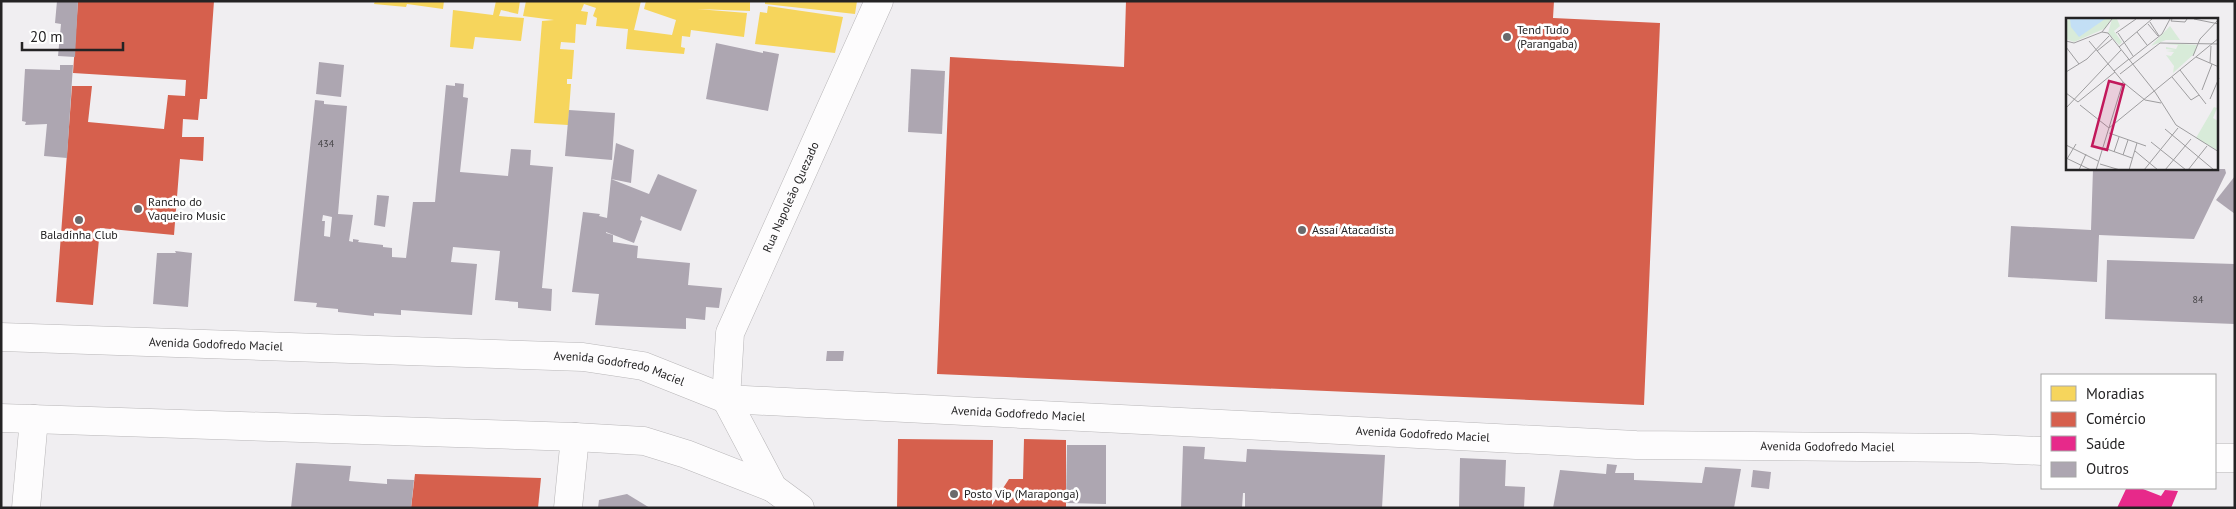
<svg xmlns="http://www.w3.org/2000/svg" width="2236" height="509" viewBox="0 0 2236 509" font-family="'PT Sans',sans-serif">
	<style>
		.homes { fill: #f6d55c }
		.shops { fill: #d6604d }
		.health { fill: #e7298a }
		.building { fill: #ada6b1; fill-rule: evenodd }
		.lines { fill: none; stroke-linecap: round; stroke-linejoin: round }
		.street-casing { stroke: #b8b6b8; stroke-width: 29 }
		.primary-casing { stroke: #b8b6b8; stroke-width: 29 }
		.street { stroke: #fdfcfd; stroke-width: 28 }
		.primary { stroke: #fdfcfd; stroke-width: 28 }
		.poi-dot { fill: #6b6a6c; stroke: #fff; stroke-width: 2 }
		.labels { text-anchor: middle; stroke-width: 5; stroke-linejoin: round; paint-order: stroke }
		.number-label { font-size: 10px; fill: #464447 }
		.poi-label { font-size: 12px; fill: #242324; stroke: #fff; text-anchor: start }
		.street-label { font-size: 12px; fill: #242324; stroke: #fff }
		.inset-road { fill: none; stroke: #9e9d9f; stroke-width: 1 }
		.view { fill: #c2185b; fill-opacity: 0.15; stroke: #c2185b; stroke-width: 2.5 }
		.inset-edge { fill: none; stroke: #242324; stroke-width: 2.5 }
	</style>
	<rect width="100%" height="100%" fill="#f0eef1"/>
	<!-- homes -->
	<g class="homes">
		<path d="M 375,1 L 444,1 L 443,9 L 407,4 L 406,7 L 374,4 Z"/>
		<path d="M 496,1 L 520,1 L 518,14 L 501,10 L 499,16 L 524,18 L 521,41 L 475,37 L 473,49 L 450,47 L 453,10 L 493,15 Z"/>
		<path d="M 526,1 L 641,1 L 634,30 L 672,35 L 676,20 L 644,9 L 646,1 L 750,1 L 750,11 L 697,9 L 747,13 L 744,37 L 691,30 L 690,37 L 682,36 L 681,47 L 685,48 L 684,54 L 626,49 L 628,29 L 596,26 L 597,18 L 593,16 L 596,8 L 584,4 L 581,11 L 588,12 L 586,25 L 576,24 L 575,43 L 561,42 L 560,49 L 574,50 L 572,79 L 567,79 L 567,84 L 571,84 L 568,125 L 534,123 L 542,21 L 554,20 L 523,16 Z"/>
		<path d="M 765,1 L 857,1 L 855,14 L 765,4 Z"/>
		<path d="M 768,6 L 843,17 L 835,53 L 755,44 L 760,12 L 767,13 Z"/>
	</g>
	<!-- shops -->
	<g class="shops">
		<path d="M 78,1 L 214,1 L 207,99 L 200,99 L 198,120 L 183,119 L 182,137 L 204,137 L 203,161 L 180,159 L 174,235 L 100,228 L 93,305 L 56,302 L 72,86 L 92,86 L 88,122 L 164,129 L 168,95 L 185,96 L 186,80 L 73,73 Z"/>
		<path d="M 1126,1 L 1554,1 L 1553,18 L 1660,23 L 1644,405 L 937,374 L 950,57 L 1124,67 Z"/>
		<path d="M 898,439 L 993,440 L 992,505 L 1009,479 L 1023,479 L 1024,439 L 1066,440 L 1066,508 L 897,508 Z"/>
		<path d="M 415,474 L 541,478 L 538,508 L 411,508 Z"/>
	</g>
	<!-- health -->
	<path class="health" d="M 2126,489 L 2143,489 L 2161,496 L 2165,490 L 2178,491 L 2171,508 L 2117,508 Z"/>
	<!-- building -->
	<g class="building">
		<path d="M 57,1 L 78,1 L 75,57 L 58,56 L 61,24 L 55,23 Z"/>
		<path d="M 716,43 L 763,53 L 763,51 L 779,54 L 768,111 L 706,99 Z"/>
		<path d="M 319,62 L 344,65 L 341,97 L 316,94 Z"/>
		<path d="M 60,65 L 73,65 L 67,158 L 44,156 L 47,124 L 25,125 L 26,122 L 22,121 L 25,69 L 60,70 Z"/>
		<path d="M 911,69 L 945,71 L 942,134 L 908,132 Z"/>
		<path d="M 455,83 L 464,84 L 463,97 L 468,98 L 460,172 L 508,176 L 511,149 L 531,150 L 530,165 L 553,167 L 542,288 L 552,289 L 551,311 L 518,308 L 518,302 L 495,300 L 500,251 L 453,247 L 451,262 L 477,264 L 472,315 L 401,310 L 401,315 L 374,313 L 374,316 L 338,312 L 338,309 L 316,307 L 317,303 L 294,301 L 315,100 L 324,101 L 324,104 L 347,106 L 338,214 L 353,215 L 349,241 L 353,242 L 353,239 L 359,240 L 358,242 L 383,245 L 383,247 L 392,248 L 392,257 L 406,258 L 413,202 L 435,202 L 446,85 L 455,86 ZM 323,215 L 332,217 L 330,237 L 324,236 L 325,221 L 322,221 Z"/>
		<path d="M 569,110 L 615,113 L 612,160 L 565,156 Z"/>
		<path d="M 616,143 L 634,150 L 631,183 L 611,179 L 649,194 L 658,174 L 697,190 L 681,231 L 641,216 L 640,220 L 642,221 L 634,243 L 606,232 L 606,233 L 613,235 L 613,242 L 638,246 L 637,258 L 690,263 L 688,285 L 722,288 L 719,308 L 706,307 L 705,320 L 686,318 L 686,329 L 595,325 L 599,294 L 572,292 L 583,212 L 600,214 L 599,216 L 607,218 L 611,179 Z"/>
		<path d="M 2093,169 L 2225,169 L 2226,173 L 2194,239 L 2099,235 L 2097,282 L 2008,277 L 2011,226 L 2091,230 Z"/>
		<path d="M 2235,176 L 2235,214 L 2216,200 Z"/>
		<path d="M 377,195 L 389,196 L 385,227 L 374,225 Z"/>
		<path d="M 175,251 L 192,253 L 188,307 L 153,304 L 157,253 L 176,253 Z"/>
		<path d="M 2107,260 L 2235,264 L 2235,324 L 2105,319 Z"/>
		<path d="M 827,351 L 844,351 L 843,361 L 826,361 Z"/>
		<path d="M 1067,445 L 1106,445 L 1106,504 L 1066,503 Z"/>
		<path d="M 1183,446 L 1205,447 L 1204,459 L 1246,462 L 1247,449 L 1385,455 L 1382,508 L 1245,508 L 1245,493 L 1243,493 L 1242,508 L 1181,508 Z"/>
		<path d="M 1460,458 L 1506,460 L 1505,486 L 1525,487 L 1524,508 L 1459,508 Z"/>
		<path d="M 296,463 L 351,466 L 349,481 L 387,484 L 387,479 L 414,480 L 411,508 L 291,508 Z"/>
		<path d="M 1607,464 L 1617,465 L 1615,473 L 1634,473 L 1634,480 L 1702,483 L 1705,467 L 1741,469 L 1734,508 L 1553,508 L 1560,470 L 1606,474 Z"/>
		<path d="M 1753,470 L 1771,472 L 1769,489 L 1751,487 Z"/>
		<path d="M 627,494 L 650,508 L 598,508 L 599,500 Z"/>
	</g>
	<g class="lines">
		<defs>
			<g id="street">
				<path id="s1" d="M 726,399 L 730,333 L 879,1"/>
				<path d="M 26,508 L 34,419"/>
				<path d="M 568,508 L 575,437"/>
			</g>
			<g id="primary">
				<path id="s2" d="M 1,337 L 583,357 L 643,366 L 726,399 L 1636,445 L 1970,448 L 2042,451"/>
				<path d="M 726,399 L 773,488 L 800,508"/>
				<path d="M 1,418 L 575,437 L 644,441 L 686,454 L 773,488"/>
				<path d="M 2215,458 L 2235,458"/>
			</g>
		</defs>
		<!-- street casing -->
		<use href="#street" class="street-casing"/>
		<!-- primary casing -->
		<use href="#primary" class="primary-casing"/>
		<!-- street -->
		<use href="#street" class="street"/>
		<!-- primary -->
		<use href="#primary" class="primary"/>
	</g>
	<!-- markers -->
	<g class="poi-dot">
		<circle cx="1507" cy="37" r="5"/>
		<circle cx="138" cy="209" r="5"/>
		<circle cx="79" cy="220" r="5"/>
		<circle cx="1302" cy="230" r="5"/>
		<circle cx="954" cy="494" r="5"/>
	</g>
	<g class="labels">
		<!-- number labels -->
		<g class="number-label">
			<text x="326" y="147">434</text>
			<text x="2198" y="303">84</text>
		</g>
		<!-- poi labels -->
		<g class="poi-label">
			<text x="1517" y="34">Tend Tudo<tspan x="1517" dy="14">(Parangaba)</tspan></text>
			<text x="148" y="206">Rancho do<tspan x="148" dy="14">Vaqueiro Music</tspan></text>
			<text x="1312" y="234">Assaí Atacadista</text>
			<text x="79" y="239" text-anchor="middle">Baladinha Club</text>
			<text x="964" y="498">Posto Vip (Maraponga)</text>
		</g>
		<!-- street labels -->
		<g class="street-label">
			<text dy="4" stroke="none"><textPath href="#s1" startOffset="215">Rua Napoleão Quezado</textPath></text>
			<text dy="4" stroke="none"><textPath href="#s2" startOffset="215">Avenida Godofredo Maciel</textPath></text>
			<text dy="4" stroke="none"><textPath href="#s2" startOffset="620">Avenida Godofredo Maciel</textPath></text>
			<text dy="4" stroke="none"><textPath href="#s2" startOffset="1025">Avenida Godofredo Maciel</textPath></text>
			<text dy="4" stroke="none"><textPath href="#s2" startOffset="1430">Avenida Godofredo Maciel</textPath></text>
			<text dy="4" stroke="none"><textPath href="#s2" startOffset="1835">Avenida Godofredo Maciel</textPath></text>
		</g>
	</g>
	<!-- overview -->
	<g transform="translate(2066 18)">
		<rect width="152" height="152" fill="#f0eef1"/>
		<path d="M 3,1 L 45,1 L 40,10 L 8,24 L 0,21 L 0,4 ZM 46,1 L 51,1 L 54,8 L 48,13 L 56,24 L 53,27 L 42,15 ZM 104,8 L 114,22 L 100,22 L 85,28 ZM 103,25 L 131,27 L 129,35 L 107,55 L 108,48 L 100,37 L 105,38 L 108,34 L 100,33 L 109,32 L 100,31 L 100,29 L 110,31 L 112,27 L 100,26 ZM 148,89 L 151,90 L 147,100 L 152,103 L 152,133 L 130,120 Z" fill="#d8ebd9"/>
		<path d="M 4,1 L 39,1 L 13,19 L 5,9 Z" fill="#c3dff5"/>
		<path class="inset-road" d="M 106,1 L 105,3 L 119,4 L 121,1M 128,1 L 153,6M 84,4 L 93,18M 82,6 L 92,18M 36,14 L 46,1M 71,14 L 81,27M 50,15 L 70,1M 52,15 L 67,38M 0,23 L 8,25 L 36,14 L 42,15 L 89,74 L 110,107 L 153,134M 23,23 L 58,65 L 79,82 L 95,85M 0,29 L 13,46M 53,29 L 86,1M 31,33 L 46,21M 127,38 L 134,21 L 153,1M 130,39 L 153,49M 63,42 L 96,16 L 104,1M 144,45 L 145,28M 114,52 L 140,86M 48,53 L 63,41M 0,54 L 21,41 L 43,18M 54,56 L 94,25 L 153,26M 106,59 L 125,82 L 133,77M 136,72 L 146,46M 0,75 L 12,84 L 49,54M 144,81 L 153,60M 14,87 L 43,110M 0,90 L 55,32M 43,110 L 153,20M 99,111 L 148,152M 43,115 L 80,128M 85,124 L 120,152M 0,127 L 32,143M 38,130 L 66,140M 69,133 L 92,152M 48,134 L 53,119M 57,137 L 62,122M 0,140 L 25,152M 1,141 L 10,126M 34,146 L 54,152M 13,152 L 20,136M 30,152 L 57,64M 63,152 L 71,125M 78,152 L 112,110M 99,152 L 125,121M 122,152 L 141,128"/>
		<path class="view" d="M 43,63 L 58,67 L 41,132 L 26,128 Z"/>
		<rect width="152" height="152" class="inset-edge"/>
	</g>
	<!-- border -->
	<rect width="2236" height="509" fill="none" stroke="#242324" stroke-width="5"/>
	<!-- legend -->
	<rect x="2041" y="374" width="175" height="115" fill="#ffffff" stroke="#a7a7a7"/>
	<rect x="2051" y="386" width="25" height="15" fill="#f6d55c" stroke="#a7a7a7"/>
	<text x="2086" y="399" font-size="15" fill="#242324">Moradias</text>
	<rect x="2051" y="412" width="25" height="15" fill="#d6604d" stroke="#a7a7a7"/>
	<text x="2086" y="424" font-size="15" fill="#242324">Comércio</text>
	<rect x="2051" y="436" width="25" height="15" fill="#e7298a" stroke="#a7a7a7"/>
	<text x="2086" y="449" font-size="15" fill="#242324">Saúde</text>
	<rect x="2051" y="462" width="25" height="15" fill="#ada6b1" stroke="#a7a7a7"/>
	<text x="2086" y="474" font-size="15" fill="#242324">Outros</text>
	<!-- scale -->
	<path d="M22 42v8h101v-8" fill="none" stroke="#242324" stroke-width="2.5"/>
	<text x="30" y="42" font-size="15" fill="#242324" stroke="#ffffff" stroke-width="4" paint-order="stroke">20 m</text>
</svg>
